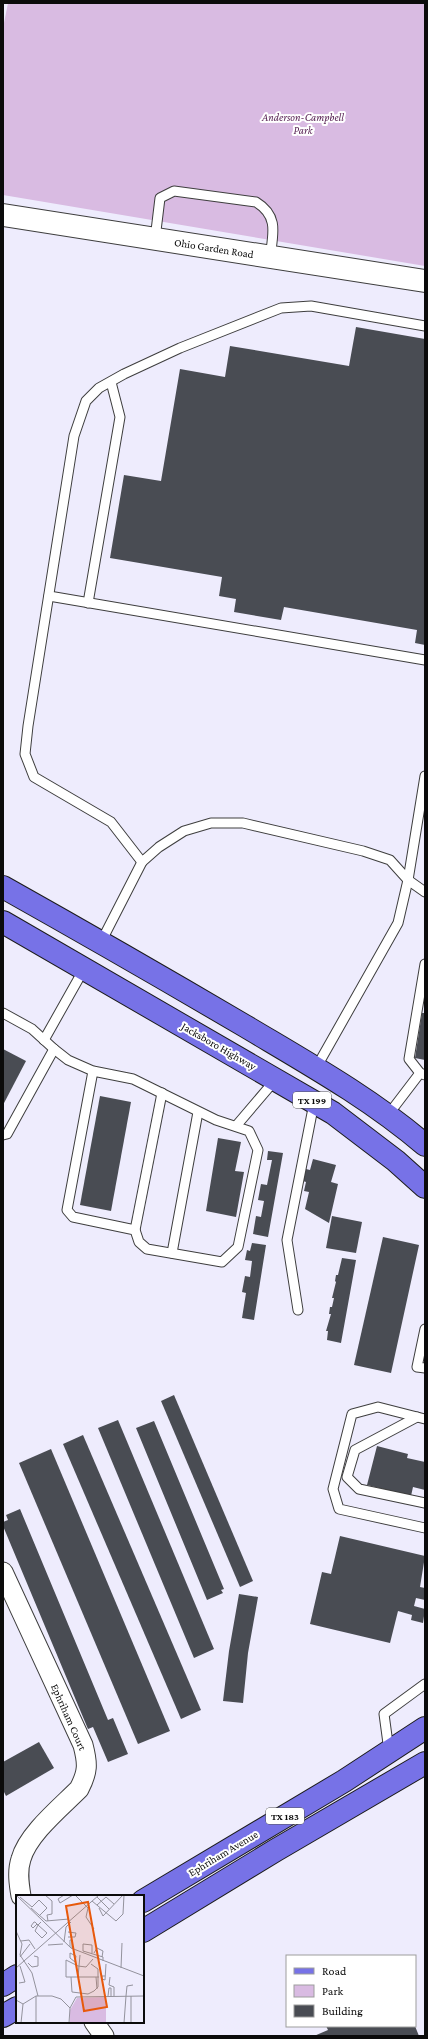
<svg xmlns="http://www.w3.org/2000/svg" width="428" height="2039" viewBox="0 0 428 2039" font-family="'Crimson Pro',serif">
	<style>
		.green { fill: #d9bbe2 }
		.building { fill: #494c53 }
		.lines { fill: none; stroke-linecap: round; stroke-linejoin: round }
		.service-casing { stroke: #3e3e3e; stroke-width: 11 }
		.minor-casing { stroke: #3e3e3e; stroke-width: 21 }
		.tertiary-casing { stroke: #3e3e3e; stroke-width: 24 }
		.primary-casing { stroke: #1c1c1c; stroke-width: 24 }
		.service { stroke: #fff; stroke-width: 9 }
		.minor { stroke: #fff; stroke-width: 19 }
		.tertiary { stroke: #fff; stroke-width: 22 }
		.primary { stroke: #7772e7; stroke-width: 22 }
		.labels { text-anchor: middle; stroke-width: 4; stroke-linejoin: round; paint-order: stroke }
		.shield { fill: #fff; stroke: #545454; stroke-width: 1 }
		.shield-label { font-size: 10px; font-weight: bold; fill: #0b0b0b }
		.park-label { font-size: 11px; font-style: italic; fill: #5a2556; stroke: #fff }
		.street-label { font-size: 11px; fill: #0b0b0b; stroke: #fff }
		.inset-road { fill: none; stroke: #93929c; stroke-width: 1 }
		.view { fill: #e8590c; fill-opacity: 0.15; stroke: #e8590c; stroke-width: 2 }
		.inset-edge { fill: none; stroke: #0b0b0b; stroke-width: 2 }
	</style>
	<rect width="100%" height="100%" fill="#eeecfd"/>
	<!-- green -->
	<path class="green" d="M 8,3 L 425,3 L 425,266 L 3,195 L 3,28 Z"/>
	<!-- building -->
	<g class="building">
		<path d="M 356,327 L 425,339 L 425,645 L 415,643 L 417,630 L 284,607 L 281,620 L 234,612 L 236,599 L 219,596 L 222,577 L 110,558 L 124,475 L 161,481 L 180,369 L 225,377 L 230,346 L 349,366 Z"/>
		<path d="M 422,1013 L 425,1013 L 425,1060 L 415,1058 Z"/>
		<path d="M 3,1049 L 26,1061 L 3,1105 Z"/>
		<path d="M 100,1096 L 131,1102 L 111,1211 L 80,1205 Z"/>
		<path d="M 218,1138 L 241,1142 L 235,1171 L 244,1172 L 236,1217 L 206,1211 Z"/>
		<path d="M 268,1151 L 283,1153 L 268,1237 L 253,1234 L 256,1216 L 261,1217 L 264,1201 L 258,1200 L 261,1184 L 267,1185 L 272,1160 L 267,1160 Z"/>
		<path d="M 313,1159 L 336,1165 L 331,1182 L 338,1184 L 329,1223 L 305,1209 L 309,1192 L 304,1191 L 306,1182 L 303,1181 L 306,1169 L 310,1170 Z"/>
		<path d="M 332,1216 L 362,1222 L 356,1253 L 326,1248 Z"/>
		<path d="M 383,1237 L 419,1245 L 391,1373 L 354,1365 Z"/>
		<path d="M 252,1243 L 266,1245 L 254,1320 L 242,1318 L 246,1293 L 242,1292 L 245,1276 L 250,1277 L 252,1261 L 245,1260 L 247,1250 L 250,1251 Z"/>
		<path d="M 342,1258 L 356,1260 L 341,1343 L 327,1340 L 328,1331 L 326,1331 L 331,1314 L 329,1314 L 330,1307 L 332,1307 L 334,1298 L 332,1298 L 336,1282 L 335,1281 L 336,1275 L 338,1275 Z"/>
		<path d="M 174,1395 L 253,1581 L 240,1587 L 161,1401 Z"/>
		<path d="M 118,1420 L 214,1649 L 194,1658 L 98,1428 Z"/>
		<path d="M 154,1421 L 224,1589 L 221,1590 L 223,1593 L 207,1600 L 136,1428 Z"/>
		<path d="M 83,1435 L 201,1710 L 181,1719 L 63,1444 Z"/>
		<path d="M 377,1446 L 408,1454 L 407,1458 L 425,1462 L 425,1490 L 413,1487 L 411,1496 L 367,1485 Z"/>
		<path d="M 51,1449 L 170,1731 L 138,1744 L 19,1463 Z"/>
		<path d="M 20,1509 L 108,1720 L 113,1718 L 128,1754 L 108,1762 L 93,1727 L 88,1729 L 3,1526 L 3,1522 L 8,1520 L 6,1515 Z"/>
		<path d="M 340,1536 L 425,1556 L 420,1587 L 425,1588 L 425,1600 L 416,1598 L 414,1606 L 425,1609 L 423,1623 L 411,1620 L 412,1615 L 398,1611 L 390,1643 L 310,1624 L 322,1572 L 331,1574 Z"/>
		<path d="M 239,1594 L 258,1597 L 248,1653 L 243,1703 L 223,1701 L 229,1651 Z"/>
		<path d="M 39,1742 L 54,1768 L 6,1796 L 3,1790 L 3,1762 Z"/>
		<path d="M 326,2026 L 415,2026 L 419,2036 L 314,2036 L 328,2030 Z"/>
	</g>
	<g class="lines">
		<defs>
			<g id="service">
				<path d="M 155,239 L 160,198 L 174,191 L 256,202 C 279,216 273,234 270,257"/>
				<path d="M 49,596 L 425,660"/>
				<path d="M 88,603 L 120,417 L 111,382"/>
				<path d="M 142,862 L 111,822 L 34,777 L 25,754 L 28,726 L 74,436 L 86,401 L 99,388 L 124,374 L 180,348 L 281,308 L 311,306 L 425,326"/>
				<path d="M 101,942 L 142,862 L 159,847 L 184,831 L 211,823 L 243,823 L 363,851 L 390,860 L 408,880 L 425,892"/>
				<path d="M 425,964 L 409,1059 L 420,1073 L 425,1075"/>
				<path d="M 3,1013 L 32,1029 L 54,1049 L 68,1060 L 93,1071 L 133,1079 L 216,1120 L 249,1131 L 258,1150 L 238,1247 L 222,1262 L 147,1249 L 139,1242 L 135,1230 L 73,1217 L 67,1210 L 93,1071"/>
				<path d="M 44,1040 L 84,969"/>
				<path d="M 316,1068 L 398,923 L 408,880 L 425,776"/>
				<path d="M 388,1115 L 420,1073"/>
				<path d="M 236,1126 L 276,1079"/>
				<path d="M 3,1135 L 7,1134 L 54,1049"/>
				<path d="M 135,1230 L 162,1093"/>
				<path d="M 172,1253 L 198,1112"/>
				<path d="M 298,1310 L 287,1240 L 314,1103"/>
				<path d="M 425,1329 L 417,1367 L 425,1368"/>
				<path d="M 417,1417 L 355,1450 L 347,1477 L 359,1489 L 425,1503"/>
				<path d="M 425,1419 L 378,1407 L 352,1414 L 333,1489 L 339,1509 L 425,1528"/>
				<path d="M 389,1751 L 384,1714 L 425,1684"/>
			</g>
			<g id="minor">
				<path d="M 3,1572 L 83,1745 C 88,1764 88,1772 79,1789 C 60,1808 28,1834 21,1859 C 17,1871 19,1884 21,1896"/>
				<path d="M 94,2022 L 104,2036"/>
			</g>
			<path id="tertiary" d="M 3,215 L 425,281"/>
			<g id="primary">
				<path d="M 3,887 C 85,933 165,979 245,1026 C 307,1063 370,1098 425,1145"/>
				<path d="M 3,922 L 333,1113 L 396,1161 L 425,1187"/>
				<path d="M 143,1901 L 344,1781 L 425,1728"/>
				<path d="M 143,1931 L 276,1850 L 425,1763"/>
				<path d="M 3,1985 L 17,1976"/>
				<path d="M 3,2016 L 17,2008"/>
			</g>
		</defs>
		<!-- service casing -->
		<use href="#service" class="service-casing"/>
		<!-- minor casing -->
		<use href="#minor" class="minor-casing"/>
		<!-- tertiary casing -->
		<use href="#tertiary" class="tertiary-casing"/>
		<!-- primary casing -->
		<use href="#primary" class="primary-casing"/>
		<!-- service -->
		<use href="#service" class="service"/>
		<!-- minor -->
		<use href="#minor" class="minor"/>
		<!-- tertiary -->
		<use href="#tertiary" class="tertiary"/>
		<!-- primary -->
		<use href="#primary" class="primary"/>
	</g>
	<g class="labels">
		<!-- shield labels -->
		<g class="shield">
			<rect x="293" y="1092" width="38" height="16" rx="3"/>
			<rect x="266" y="1808" width="38" height="16" rx="3"/>
		</g>
		<g class="shield-label">
			<text x="312" y="1104">TX 199</text>
			<text x="285" y="1820">TX 183</text>
		</g>
		<!-- park labels -->
		<g class="park-label">
			<text x="303" y="121">Anderson-Campbell<tspan x="303" dy="13">Park</tspan></text>
		</g>
		<!-- street labels -->
		<g class="street-label">
			<text transform="translate(214 248) rotate(9)" y="4">Ohio Garden Road</text>
			<text transform="translate(219 1046) rotate(30)" y="4">Jacksboro Highway</text>
			<text transform="translate(69 1717) rotate(66)" y="4">Ephriham Court</text>
			<text transform="translate(223 1853) rotate(-31)" y="4">Ephriham Avenue</text>
		</g>
	</g>
	<!-- overview -->
	<g transform="translate(16 1895)">
		<rect width="128" height="128" fill="#eeecfd"/>
		<path d="M 90,102 L 90,128 L 54,128 L 54,115 L 61,103 Z" fill="#d9bbe2"/>
		<path class="inset-road" d="M 0,0 L 55,53 L 128,81M 29,0 L 36,6 L 36,19 L 31,20 L 32,26M 48,0 L 42,4 L 44,8 L 57,0M 59,0 L 72,13 L 70,22 L 78,34M 4,2 L 16,12 L 23,5 L 31,13 L 22,22M 81,2 L 93,14M 76,6 L 100,26 L 107,19 L 108,0M 81,10 L 90,2 L 98,9M 15,13 L 30,26 L 53,24M 83,13 L 87,21 L 107,0M 21,29 L 17,33 L 15,31 L 18,27 L 19,27 L 22,30 L 25,27M 22,30 L 31,38 L 26,43 L 19,36 ZM 0,36 L 6,49 L 4,60 L 16,78 L 22,101M 52,42 L 59,42 L 60,38 L 52,37M 5,46 L 13,45 L 19,54M 48,47 L 50,32 L 55,27M 32,50 L 47,49M 54,52 L 54,45 L 56,45 L 56,54M 54,58 L 60,61 L 59,67 L 54,63 ZM 76,58 L 76,50 L 67,49 L 67,56 L 87,62 L 87,66M 78,58 L 81,53 L 87,56 L 86,62M 4,62 L 14,49M 77,64 L 70,72 L 62,71 L 50,65 L 50,82 L 83,82M 12,68 L 16,72 L 22,71 L 22,62 L 18,61M 0,73 L 83,0M 105,73 L 106,48M 89,81 L 86,81 L 86,84 L 89,85 L 90,69M 55,82 L 56,97 L 72,99 L 78,96 L 82,92 L 82,74 L 75,69M 62,82 L 64,60M 80,82 L 81,94M 94,82 L 93,90 L 98,92 L 98,101M 3,88 L 9,87 L 4,71M 92,101 L 93,93 L 95,93 L 95,101M 110,101 L 111,91 L 117,90M 0,105 L 7,109 L 20,101 L 36,101 L 45,104 L 54,113M 5,128 L 7,109M 20,128 L 20,101M 53,128 L 54,113 L 60,102 L 128,101M 108,128 L 110,101M 115,128 L 115,101"/>
		<path class="view" d="M 72,7 L 91,112 L 68,116 L 50,11 Z"/>
		<rect width="128" height="128" class="inset-edge"/>
	</g>
	<!-- border -->
	<rect width="428" height="2039" fill="none" stroke="#0b0b0b" stroke-width="8"/>
	<!-- legend -->
	<rect x="286" y="1955" width="130" height="72" fill="#ffffff" stroke="#9d9d9d"/>
	<rect x="294" y="1968" width="20" height="6" fill="#7772e7" stroke="#9d9d9d"/>
	<text x="322" y="1975" font-size="12" fill="#0b0b0b">Road</text>
	<rect x="294" y="1985" width="20" height="12" fill="#d9bbe2" stroke="#9d9d9d"/>
	<text x="322" y="1995" font-size="12" fill="#0b0b0b">Park</text>
	<rect x="294" y="2005" width="20" height="12" fill="#494c53" stroke="#9d9d9d"/>
	<text x="322" y="2015" font-size="12" fill="#0b0b0b">Building</text>
</svg>
